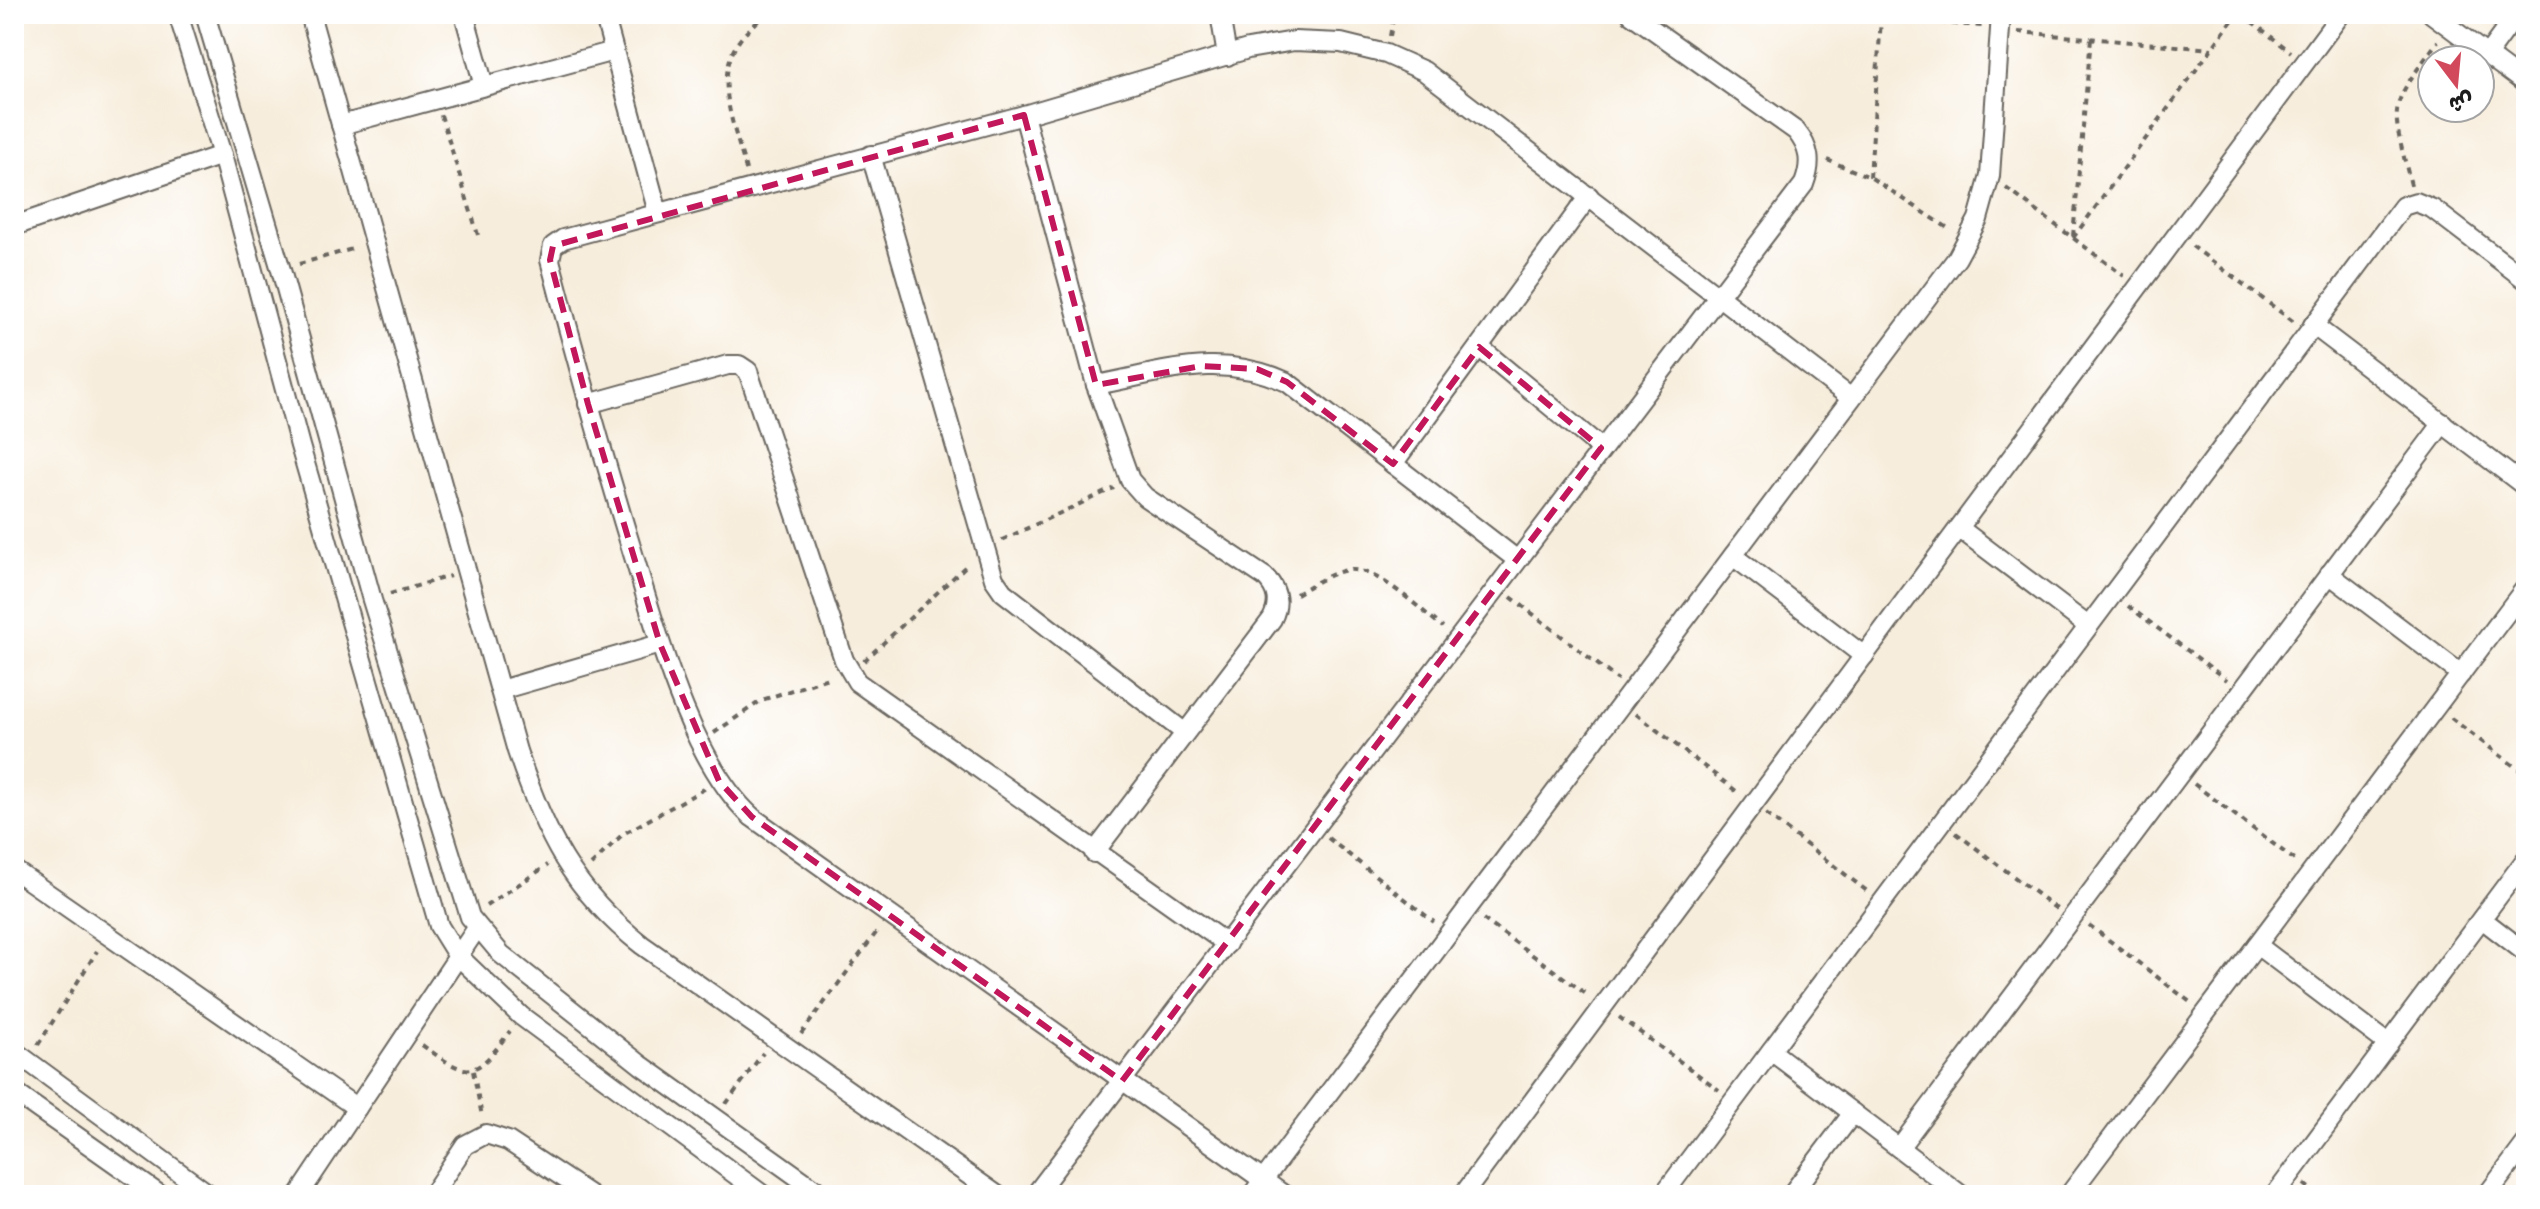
<svg xmlns="http://www.w3.org/2000/svg" width="2540" height="1209" viewBox="0 0 2540 1209" font-family="Mynerve,'Playpen Sans Arabic',sans-serif">
	<style>
		.lines { fill: none; stroke-linecap: round; stroke-linejoin: round }
		.street-casing { stroke: #69655f; stroke-width: 22 }
		.path { stroke: #69655f; stroke-width: 4; stroke-dasharray: 6 6; stroke-linecap: butt }
		.street { stroke: #fff; stroke-width: 18 }
		.marked { fill: none; stroke: #c2185b; stroke-width: 6; stroke-dasharray: 16 10; stroke-linejoin: round }
	</style>
	<rect width="100%" height="100%" fill="#fff"/>
	<filter id="ink" filterUnits="userSpaceOnUse"><feTurbulence type="fractalNoise" baseFrequency=".0125" numOctaves="2"/><feDisplacementMap in="SourceGraphic" scale="16" xChannelSelector="R" yChannelSelector="G"/><feConvolveMatrix kernelMatrix="1 2 1 2 8 2 1 2 1" color-interpolation-filters="sRGB"/></filter>
	<filter id="wash" filterUnits="userSpaceOnUse"><feTurbulence type="fractalNoise" baseFrequency=".006" numOctaves="4" result="noise"/><feDisplacementMap in="SourceGraphic" scale="32" xChannelSelector="R" yChannelSelector="G"/><feGaussianBlur stdDeviation="1.8" result="paint"/><feColorMatrix in="noise" values="0 0 0 0 0 0 0 0 0 0 0 0 0 0 0 0 0 1.4 0 .05"/><feComposite in="paint" operator="in"/></filter>
	<g filter="url(#wash)">
		<rect width="100%" height="100%" fill="#f7eddc"/>
	</g>
	<g filter="url(#ink)">
		<g class="lines">
			<defs>
				<g id="street">
					<path d="M 178,14 L 222,155 L 300,446 L 439,926 L 457,955 L 521,1016 L 763,1195"/>
					<path d="M 205,14 L 281,270 L 372,600 L 470,917 L 501,954 L 641,1065 L 823,1195"/>
					<path d="M 310,14 L 517,751 C 545,834 572,890 642,945 L 997,1195"/>
					<path d="M 464,14 L 484,86"/>
					<path d="M 604,14 L 658,213"/>
					<path d="M 1220,14 L 1227,56"/>
					<path d="M 2432,14 L 2526,84"/>
					<path d="M 2487,55 L 2517,14"/>
					<path d="M 1024,115 L 1096,385 L 1130,480 L 1145,497 L 1265,577 C 1278,590 1280,603 1272,619 L 1094,853"/>
					<path d="M 341,125 L 614,51"/>
					<path d="M 871,155 L 994,579 L 1003,592 L 1184,732"/>
					<path d="M 14,226 L 222,155"/>
					<path d="M 2313,325 L 2526,487"/>
					<path d="M 1479,347 L 1601,448"/>
					<path d="M 1096,385 C 1166,372 1218,351 1287,382 L 1516,559"/>
					<path d="M 588,404 L 728,365 L 739,365 L 748,371 L 844,660 L 857,682 L 1227,944"/>
					<path d="M 1393,464 L 1589,196"/>
					<path d="M 1959,528 L 2088,626"/>
					<path d="M 1733,556 L 1864,656"/>
					<path d="M 2329,574 L 2461,674"/>
					<path d="M 500,690 L 660,644"/>
					<path d="M 14,870 L 357,1108"/>
					<path d="M 2482,919 L 2526,953"/>
					<path d="M 2257,945 L 2388,1044"/>
					<path d="M 14,1051 L 210,1195"/>
					<path d="M 1771,1051 L 1961,1195"/>
					<path d="M 14,1092 L 160,1195"/>
					<path d="M 1899,1148 L 2443,423"/>
					<path d="M 299,1195 L 477,928"/>
					<path d="M 432,1195 L 465,1145 L 486,1134 L 508,1141 L 590,1195"/>
					<path d="M 1035,1195 L 1804,184 C 1812,163 1810,148 1796,131 L 1631,14"/>
					<path d="M 1252,1195 L 1957,258 L 1978,219 L 1990,176 L 2001,14"/>
					<path d="M 1284,1195 L 752,817 C 689,760 656,628 631,547 C 602,452 575,356 550,260 L 553,246 L 563,239 L 1024,115 L 1248,49 L 1294,41 L 1341,43 L 1386,54 L 1424,71 L 1851,398"/>
					<path d="M 1463,1195 L 2341,14"/>
					<path d="M 1663,1195 L 2403,206 L 2416,202 L 2433,209 L 2526,280"/>
					<path d="M 1791,1195 L 1853,1113"/>
					<path d="M 2069,1195 L 2526,587"/>
					<path d="M 2275,1195 L 2526,859"/>
					<path d="M 2487,1195 L 2526,1143"/>
				</g>
			</defs>
			<!-- street casing -->
			<use href="#street" class="street-casing"/>
			<!-- path -->
			<g class="path">
				<path d="M 1820,14 L 1982,26"/>
				<path d="M 2242,14 L 2291,52"/>
				<path d="M 2018,32 L 2212,49"/>
				<path d="M 1390,36 L 1394,14"/>
				<path d="M 441,115 L 478,235"/>
				<path d="M 1827,160 L 1870,177 L 1951,230"/>
				<path d="M 746,170 C 736,130 712,79 739,41 C 746,31 757,23 765,14"/>
				<path d="M 1870,177 L 1881,19"/>
				<path d="M 2411,185 C 2390,101 2387,111 2438,41"/>
				<path d="M 2006,188 L 2124,276"/>
				<path d="M 2073,236 L 2091,38"/>
				<path d="M 2073,238 L 2237,14"/>
				<path d="M 2192,246 L 2294,322"/>
				<path d="M 299,264 L 356,248"/>
				<path d="M 1002,540 L 1114,488"/>
				<path d="M 390,594 L 450,576"/>
				<path d="M 1296,594 C 1312,585 1330,573 1347,570 C 1377,566 1420,610 1443,627"/>
				<path d="M 1511,597 L 1618,680"/>
				<path d="M 2128,606 L 2227,680"/>
				<path d="M 864,661 L 969,563"/>
				<path d="M 1636,714 L 1740,794"/>
				<path d="M 2451,718 L 2526,775"/>
				<path d="M 714,733 L 762,700 L 831,677"/>
				<path d="M 2194,784 L 2296,861"/>
				<path d="M 1766,814 L 1867,891"/>
				<path d="M 1956,833 L 2058,910"/>
				<path d="M 1328,838 L 1434,922"/>
				<path d="M 591,865 L 623,834 L 706,788"/>
				<path d="M 486,906 L 548,865"/>
				<path d="M 1483,919 L 1589,996"/>
				<path d="M 2089,925 L 2190,1002"/>
				<path d="M 1619,1017 L 1719,1090"/>
				<path d="M 801,1034 L 879,929"/>
				<path d="M 38,1045 L 97,951"/>
				<path d="M 422,1045 C 471,1080 474,1079 510,1031"/>
				<path d="M 473,1071 L 482,1116"/>
				<path d="M 726,1104 L 763,1053"/>
				<path d="M 2304,1184 L 2318,1195"/>
			</g>
			<!-- street -->
			<use href="#street" class="street"/>
		</g>
	</g>
	<!-- marked area -->
	<path class="marked" d="M 1024,115 L 1096,385 L 1201,366 L 1257,369 L 1287,382 L 1393,464 L 1479,347 L 1601,448 L 1122,1081 L 752,817 L 719,781 L 660,644 L 588,404 L 550,260 L 553,246 Z"/>
	<!-- margin -->
	<rect width="2540" height="1209" fill="none" stroke="#fff" stroke-width="48"/>
	<!-- north arrow -->
	<g transform="translate(2456 84) rotate(164)"><circle r="38" fill="#ffffff" stroke="#a4a4a4" stroke-width="2"/>
	<path d="M0-6L14 30L0 20L-14 30Z" fill="#d1495b"/>
	<text y="-12" font-size="22" font-weight="bold" text-anchor="middle" fill="#1c1c1c">ش</text>
	</g>
</svg>
